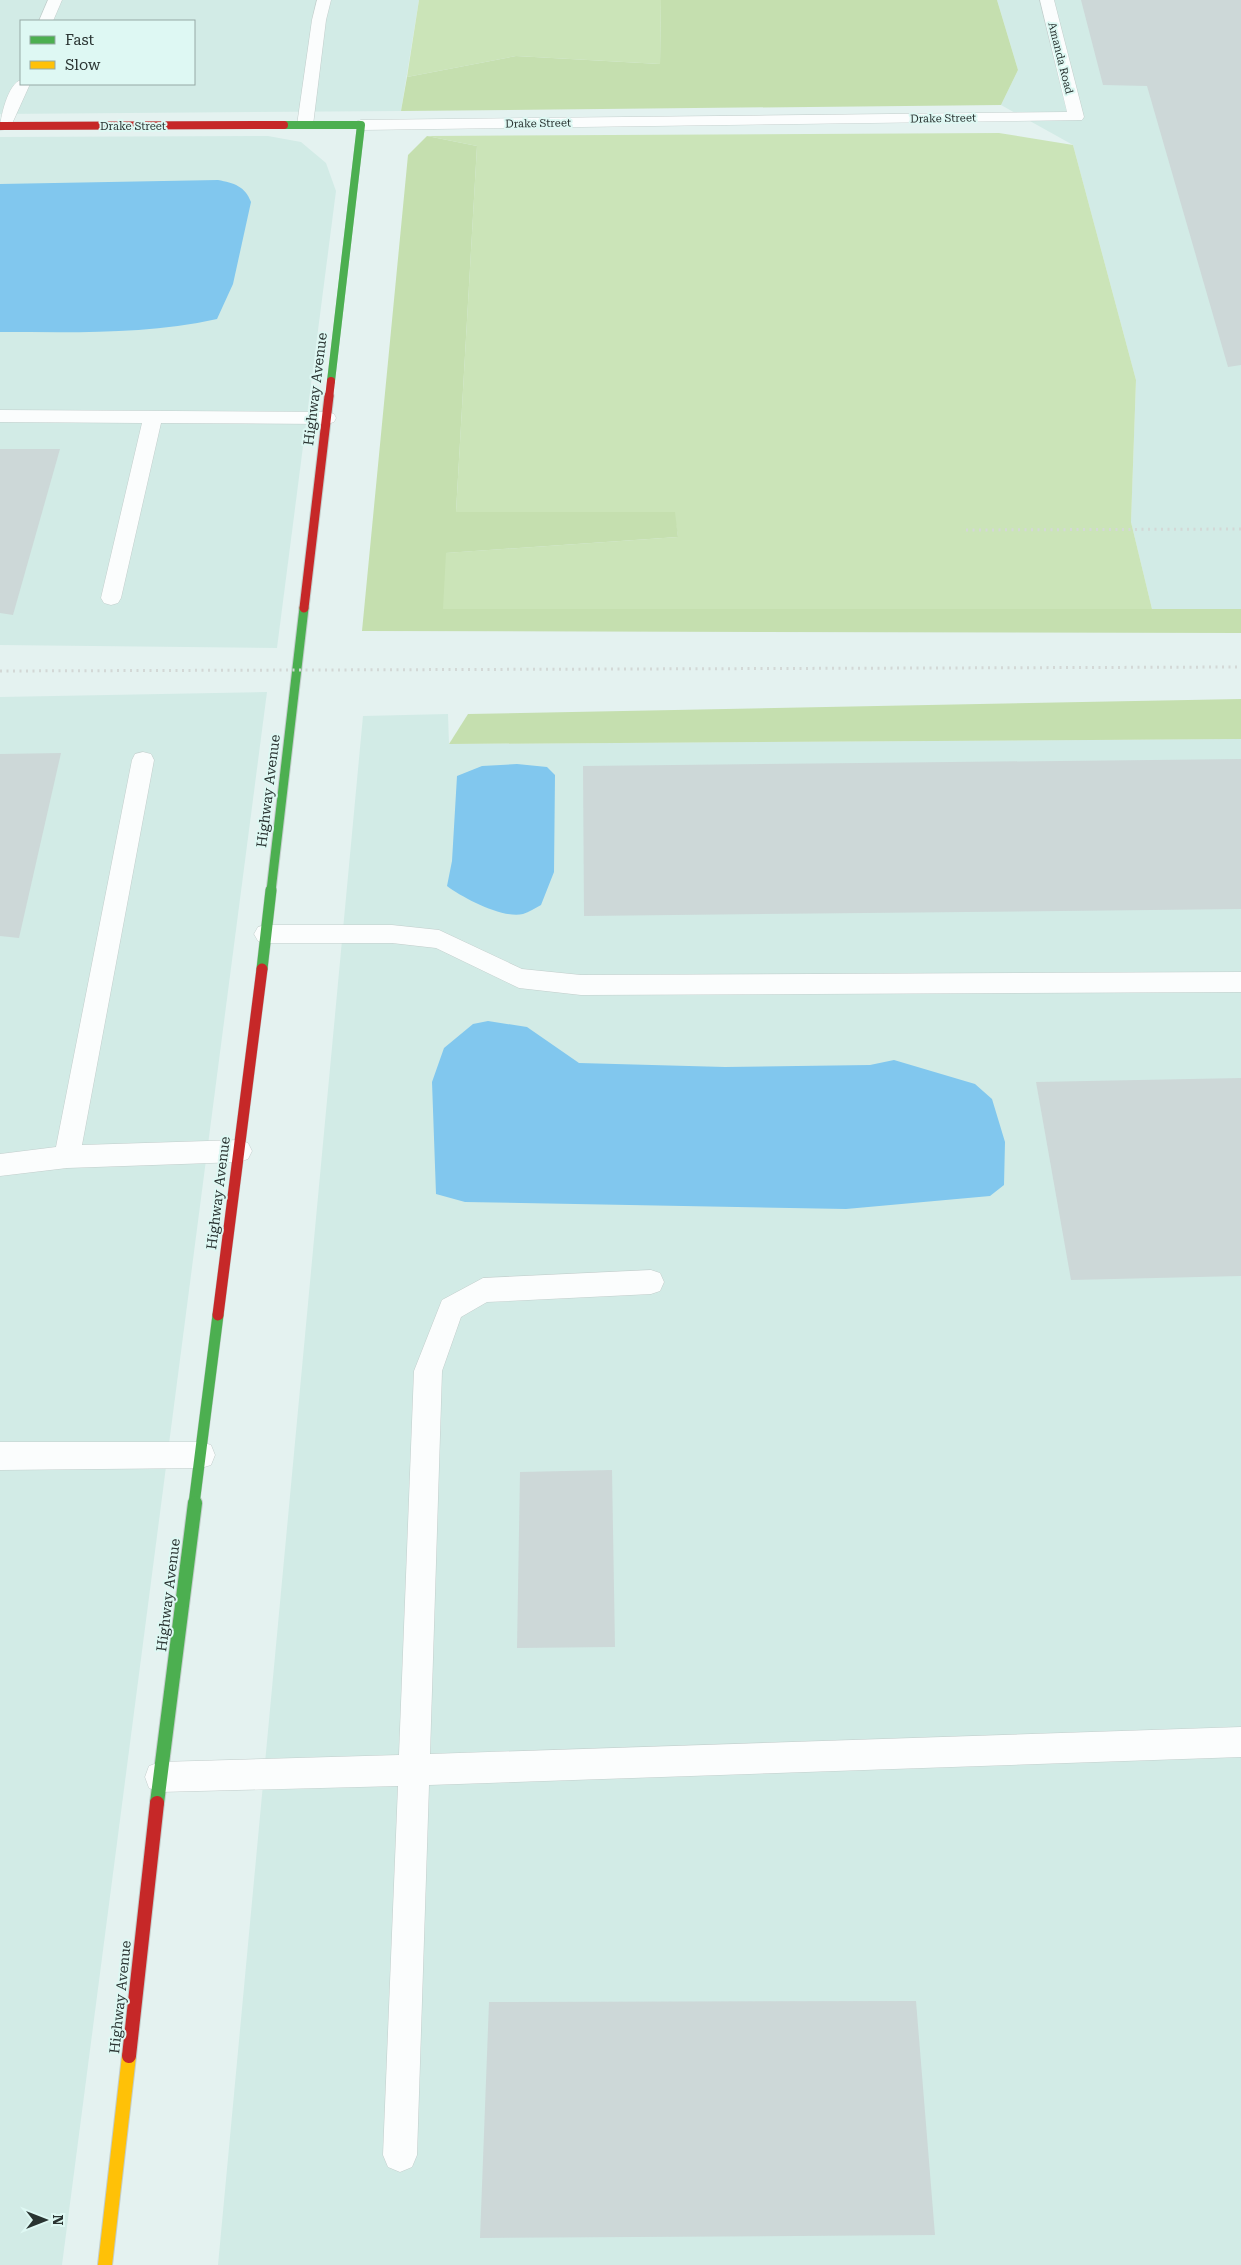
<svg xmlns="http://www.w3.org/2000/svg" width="1241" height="2265" viewBox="0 0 1241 2265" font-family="'Roboto Serif',serif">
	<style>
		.built { fill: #d2ebe6; fill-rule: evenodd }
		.green { fill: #cbe4b8 }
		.forest { fill: #c5dfaf }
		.water { fill: #81c7ee }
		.building { fill: #cdd8d8 }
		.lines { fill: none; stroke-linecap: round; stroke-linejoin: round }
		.lane-casing { stroke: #c3cecc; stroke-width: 1 }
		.fast-far3-casing { stroke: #c3cecc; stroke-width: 8 }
		.fast-far2-casing { stroke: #c3cecc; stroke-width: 11 }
		.fast-far1-casing { stroke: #c3cecc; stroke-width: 12 }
		.fast-casing { stroke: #c3cecc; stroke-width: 16 }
		.slow-casing { stroke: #c3cecc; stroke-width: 16 }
		.jam-far3-casing { stroke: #c3cecc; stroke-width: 8 }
		.jam-far2-casing { stroke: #c3cecc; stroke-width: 11 }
		.jam-far1-casing { stroke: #c3cecc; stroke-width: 12 }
		.jam-casing { stroke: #c3cecc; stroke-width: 16 }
		.lane { fill: #fbfdfd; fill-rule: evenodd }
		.fast-far3 { stroke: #4caf50; stroke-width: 8 }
		.fast-far2 { stroke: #4caf50; stroke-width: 9 }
		.fast-far1 { stroke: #4caf50; stroke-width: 11 }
		.fast { stroke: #4caf50; stroke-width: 14 }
		.slow { stroke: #ffc107; stroke-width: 14 }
		.jam-far3 { stroke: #c62828; stroke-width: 8 }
		.jam-far2 { stroke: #c62828; stroke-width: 9 }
		.jam-far1 { stroke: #c62828; stroke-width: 11 }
		.jam { stroke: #c62828; stroke-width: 14 }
		.rail { stroke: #d3d8d6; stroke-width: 3; stroke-dasharray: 2 4.5; stroke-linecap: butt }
		.labels { text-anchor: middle; stroke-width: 4; stroke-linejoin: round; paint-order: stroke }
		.far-street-label { font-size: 11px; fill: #293331; stroke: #def8f3 }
		.street-label { font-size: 14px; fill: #293331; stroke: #def8f3 }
	</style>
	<rect width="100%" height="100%" fill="#e4f2f0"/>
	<!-- built -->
	<g class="built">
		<path d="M 0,0 L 419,0 L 401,111 L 0,114 ZM 21,21 L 194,21 L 194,84 L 21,84 Z"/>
		<path d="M 997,0 L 1241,0 L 1241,609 L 1152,609 L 1131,522 L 1136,380 L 1073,145 L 1001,105 L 1018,70 Z"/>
		<path d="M 268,136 L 301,142 L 326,163 L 336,191 L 277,648 L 0,645 L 0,137 Z"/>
		<path d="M 267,692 L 62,2265 L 0,2265 L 0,697 Z"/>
		<path d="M 448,714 L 449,744 L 1241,739 L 1241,2265 L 218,2265 L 363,716 Z"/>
	</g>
	<!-- green -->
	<g class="green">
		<path d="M 419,0 L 661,0 L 660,64 L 516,56 L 407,77 Z"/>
		<path d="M 999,133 L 1073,145 L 1136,380 L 1131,522 L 1152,609 L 442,609 L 445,553 L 678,537 L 674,512 L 456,512 L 477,146 L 427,136 Z"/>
	</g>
	<!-- forest -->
	<g class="forest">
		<path d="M 661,0 L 997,0 L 1018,70 L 1001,105 L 401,111 L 407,77 L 516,56 L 660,64 Z"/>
		<path d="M 427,136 L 477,146 L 456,512 L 675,512 L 678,537 L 446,553 L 443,609 L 1241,609 L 1241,633 L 362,631 L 408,155 Z"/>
		<path d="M 1241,699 L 1241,739 L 449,744 L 468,714 Z"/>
	</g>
	<!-- water -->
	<g class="water">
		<path d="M 218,180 C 234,183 245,186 251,202 L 233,284 L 217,319 C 145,335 73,332 0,332 L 0,184 Z"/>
		<path d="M 517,764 L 547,767 L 555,775 L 554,872 L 541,905 C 535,908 529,912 523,914 C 503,919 463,898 447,886 L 452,861 L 457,776 L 482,766 Z"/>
		<path d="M 488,1021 L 527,1027 L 579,1063 L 725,1067 L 870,1065 L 894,1060 L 975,1084 L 992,1099 L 1005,1142 L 1004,1185 L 990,1196 L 846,1209 L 465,1202 L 436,1194 L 432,1082 L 444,1048 L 473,1024 Z"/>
	</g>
	<!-- building -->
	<g class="building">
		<path d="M 1081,0 L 1241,0 L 1241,365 L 1228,367 L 1147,86 L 1103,85 Z"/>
		<path d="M 0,449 L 60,449 L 13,615 L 0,613 Z"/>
		<path d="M 61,753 L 19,938 L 0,936 L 0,754 Z"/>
		<path d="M 1241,759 L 1241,909 L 584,916 L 583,766 Z"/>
		<path d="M 1241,1078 L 1241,1276 L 1071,1280 L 1036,1082 Z"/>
		<path d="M 612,1470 L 615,1647 L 517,1648 L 520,1472 Z"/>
		<path d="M 916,2001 L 935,2235 L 480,2238 L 489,2002 Z"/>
	</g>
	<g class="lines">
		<defs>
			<g id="lane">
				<path d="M 48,0 L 62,0 L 53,21 L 39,21 Z"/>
				<path d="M 317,0 L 331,0 L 326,20 L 313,125 L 311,128 L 299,128 L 297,125 L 312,20 Z"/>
				<path d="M 1040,0 L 1054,0 L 1084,117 L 1082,120 L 361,130 L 355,128 L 353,125 L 355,122 L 361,120 L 1067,112 Z"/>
				<path d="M 21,80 L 21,84 L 30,84 L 11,126 L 9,129 L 0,130 C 0,118 8,83 21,80 Z"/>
				<path d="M 0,410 L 327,412 L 334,414 L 336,418 L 334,422 L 327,424 L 161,423 L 121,598 L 118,603 L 111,605 L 104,603 L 101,598 L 142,423 L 0,422 Z"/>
				<path d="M 143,752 L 151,754 L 154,760 L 82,1145 L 239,1140 L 248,1143 L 252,1151 L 248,1159 L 239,1162 L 67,1168 L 0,1176 L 0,1154 L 56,1147 L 132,760 L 135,754 Z"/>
				<path d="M 266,925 L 392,925 L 439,930 L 522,969 L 581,975 L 1241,972 L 1241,992 L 581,995 L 519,988 L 436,948 L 392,943 L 266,943 L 258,941 L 254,934 L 258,927 Z"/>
				<path d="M 651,1270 L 660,1273 L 664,1282 L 660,1291 L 651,1294 L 487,1302 L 461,1317 L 442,1371 L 430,1754 L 1241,1727 L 1241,1757 L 429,1785 L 417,2155 L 412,2167 L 400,2172 L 388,2167 L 383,2155 L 398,1786 L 160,1792 L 149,1788 L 145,1777 L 149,1766 L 160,1762 L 399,1755 L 414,1371 L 442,1300 L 483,1278 Z"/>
				<path d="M 0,1442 L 201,1442 L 211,1445 L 215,1455 L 211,1465 L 201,1468 L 0,1470 Z"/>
			</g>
			<path id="fast-far3" d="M 284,125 L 361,125 L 331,381"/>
			<path id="fast-far2" d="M 271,891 L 304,608"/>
			<g id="fast-far1">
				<path d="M 262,969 L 271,890"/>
				<path d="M 194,1504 L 218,1315"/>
			</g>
			<path id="fast" d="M 157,1803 L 195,1503"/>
			<path id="slow" d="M 105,2265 L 129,2056"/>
			<g id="jam-far3">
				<path d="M 0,126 L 284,125"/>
				<path d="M 329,398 L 331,381"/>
			</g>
			<path id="jam-far2" d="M 304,608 L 329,396"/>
			<path id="jam-far1" d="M 218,1315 L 262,969"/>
			<path id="jam" d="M 129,2056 L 157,1803"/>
		</defs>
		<!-- lane casing -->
		<use href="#lane" class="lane-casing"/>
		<!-- fast-far3 casing -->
		<use href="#fast-far3" class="fast-far3-casing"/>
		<!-- fast-far2 casing -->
		<use href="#fast-far2" class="fast-far2-casing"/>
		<!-- fast-far1 casing -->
		<use href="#fast-far1" class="fast-far1-casing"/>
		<!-- fast casing -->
		<use href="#fast" class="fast-casing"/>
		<!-- slow casing -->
		<use href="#slow" class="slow-casing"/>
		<!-- jam-far3 casing -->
		<use href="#jam-far3" class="jam-far3-casing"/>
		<!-- jam-far2 casing -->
		<use href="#jam-far2" class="jam-far2-casing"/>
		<!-- jam-far1 casing -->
		<use href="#jam-far1" class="jam-far1-casing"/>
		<!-- jam casing -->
		<use href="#jam" class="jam-casing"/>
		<!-- lane -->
		<use href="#lane" class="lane"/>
		<!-- fast-far3 -->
		<use href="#fast-far3" class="fast-far3"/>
		<!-- fast-far2 -->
		<use href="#fast-far2" class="fast-far2"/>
		<!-- fast-far1 -->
		<use href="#fast-far1" class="fast-far1"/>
		<!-- fast -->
		<use href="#fast" class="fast"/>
		<!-- slow -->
		<use href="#slow" class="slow"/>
		<!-- jam-far3 -->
		<use href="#jam-far3" class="jam-far3"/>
		<!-- jam-far2 -->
		<use href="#jam-far2" class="jam-far2"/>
		<!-- jam-far1 -->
		<use href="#jam-far1" class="jam-far1"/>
		<!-- jam -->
		<use href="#jam" class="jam"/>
		<!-- rail -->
		<g class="rail">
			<path d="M 966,530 L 1241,529"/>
			<path d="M 0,671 L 1241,667"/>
		</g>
	</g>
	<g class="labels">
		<!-- far-street labels -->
		<g class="far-street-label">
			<text transform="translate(1061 58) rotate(76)" y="4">Amanda Road</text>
			<text transform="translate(943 118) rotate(-1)" y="4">Drake Street</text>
			<text transform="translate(538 123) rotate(-1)" y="4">Drake Street</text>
			<text x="133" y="130">Drake Street</text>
		</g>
		<!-- street labels -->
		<g class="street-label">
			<text transform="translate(315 389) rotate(-83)" y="5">Highway Avenue</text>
			<text transform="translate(268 791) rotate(-83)" y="5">Highway Avenue</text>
			<text transform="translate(218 1193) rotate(-83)" y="5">Highway Avenue</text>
			<text transform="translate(168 1595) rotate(-83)" y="5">Highway Avenue</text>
			<text transform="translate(120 1997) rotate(-84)" y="5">Highway Avenue</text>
		</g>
	</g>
	<!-- legend -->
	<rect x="20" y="20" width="175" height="65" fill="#def8f3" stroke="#96a9a5"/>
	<rect x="30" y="36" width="25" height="8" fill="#4caf50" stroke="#96a9a5"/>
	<text x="65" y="45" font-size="15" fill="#293331">Fast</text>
	<rect x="30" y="61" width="25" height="8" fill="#ffc107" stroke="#96a9a5"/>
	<text x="65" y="70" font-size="15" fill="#293331">Slow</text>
	<!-- north arrow -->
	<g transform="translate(45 2220) rotate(90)" stroke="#def8f3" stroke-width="4" paint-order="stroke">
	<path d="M0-4L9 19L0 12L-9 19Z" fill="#293331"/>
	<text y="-8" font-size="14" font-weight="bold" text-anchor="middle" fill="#293331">N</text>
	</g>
</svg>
